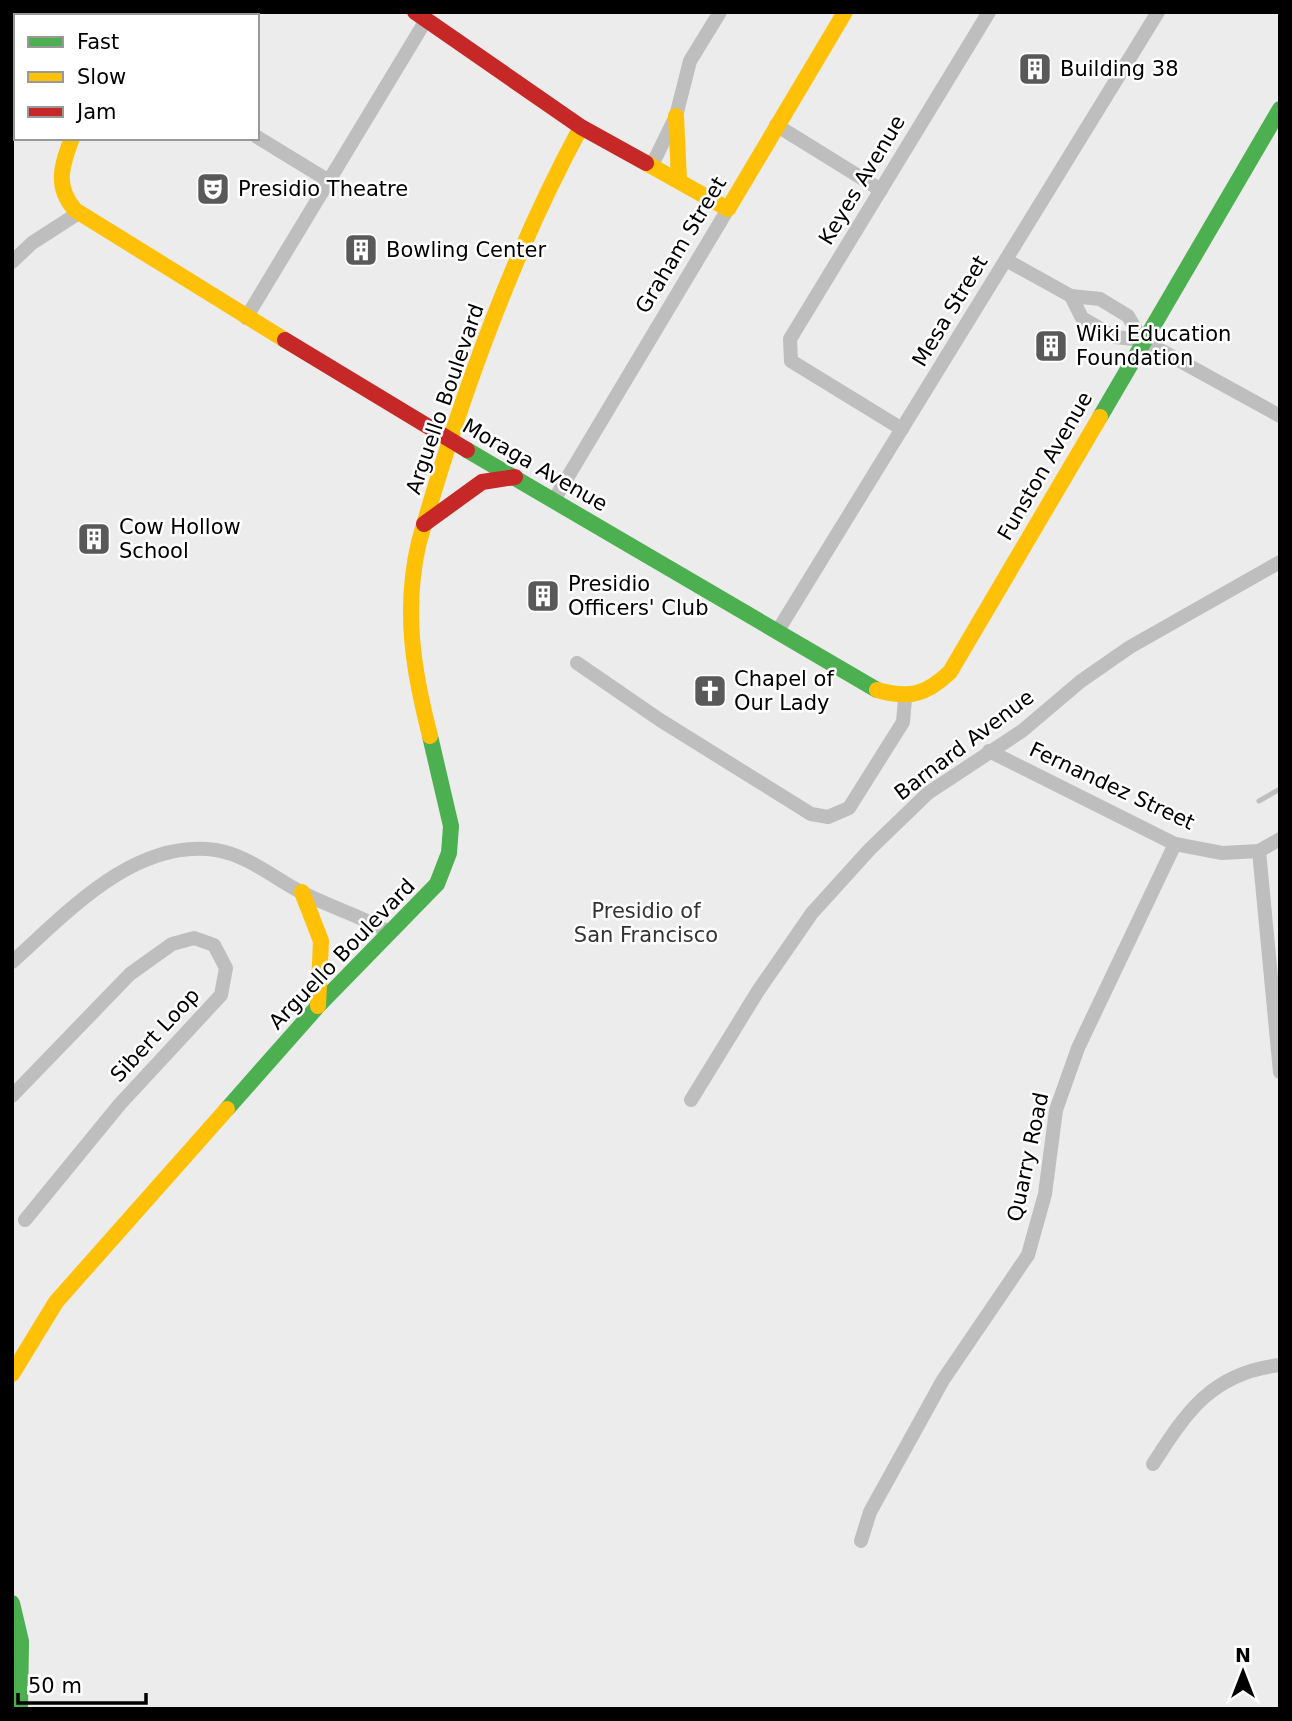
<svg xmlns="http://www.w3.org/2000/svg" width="1292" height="1721" viewBox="0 0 1292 1721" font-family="'DejaVu Sans',sans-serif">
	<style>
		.green { fill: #ececec; fill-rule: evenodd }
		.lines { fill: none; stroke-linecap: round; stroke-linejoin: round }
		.stream { stroke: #bfbfbf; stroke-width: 5 }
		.street { stroke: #bebebe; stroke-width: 14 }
		.fast { stroke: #4caf50; stroke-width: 16 }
		.slow { stroke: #ffc107; stroke-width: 16 }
		.jam { stroke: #c62828; stroke-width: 16 }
		.labels { text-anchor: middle; stroke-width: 5; stroke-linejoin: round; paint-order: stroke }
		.poi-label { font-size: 21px; fill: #000; stroke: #fff; text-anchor: start }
		.street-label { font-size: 21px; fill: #000; stroke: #fff }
		.park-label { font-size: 21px; fill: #333; stroke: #fff }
	</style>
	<rect width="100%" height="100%" fill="#fff"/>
	<!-- green -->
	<path class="green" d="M 12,12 L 1280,12 L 1280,1709 L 12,1709 ZM 16,16 L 257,16 L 257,138 L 16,138 Z"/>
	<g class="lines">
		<!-- stream -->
		<path class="stream" d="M 1259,801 L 1280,789"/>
		<!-- street -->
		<g class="street">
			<path d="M 117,16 L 118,12"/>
			<path d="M 211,16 L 213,12"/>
			<path d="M 776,125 L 881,190"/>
			<path d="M 257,137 L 329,181"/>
			<path d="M 652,165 L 676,116 L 690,61 L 720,12"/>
			<path d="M 1006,260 L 1071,296 L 1100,299 L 1128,316 L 1142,340"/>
			<path d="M 12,262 L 32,243 L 77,214"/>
			<path d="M 1071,296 L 1082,318 L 1115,337 L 1142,340 L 1280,416"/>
			<path d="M 246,318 L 426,20"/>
			<path d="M 902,429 L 791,361 L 790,339 L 989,12"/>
			<path d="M 554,500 L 728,209"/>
			<path d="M 777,632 L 1158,12"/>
			<path d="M 577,663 L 660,720 L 811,814 L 828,817 L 849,808 L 903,722 L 905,699"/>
			<path d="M 989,751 L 1175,844 L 1222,853 L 1259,851"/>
			<path d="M 1280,839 L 1259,851 L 1280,1072"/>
			<path d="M 12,962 C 67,913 134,838 216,850 C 247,855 274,878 301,892 C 330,907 361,916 389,932"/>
			<path d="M 12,1096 L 130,974 L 172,944 L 194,938 L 214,945 L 226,968 L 221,995 L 120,1104 L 25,1220"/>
			<path d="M 691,1100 L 758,991 L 812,913 L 870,849 L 928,793 L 1022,731 L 1081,681 L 1130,647 L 1280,562"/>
			<path d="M 1153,1464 C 1187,1411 1212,1373 1280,1365"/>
			<path d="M 861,1541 L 870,1512 L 943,1380 L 1028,1255 L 1045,1194 L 1056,1110 L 1078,1048 L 1175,844"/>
		</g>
		<!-- fast -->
		<g class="fast">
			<path d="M 1100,417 L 1280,109"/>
			<path d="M 467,450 L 877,690"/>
			<path d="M 227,1109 L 318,1006 L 437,884 L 449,853 L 451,826 L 430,736"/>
			<path d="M 12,1603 L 21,1641 L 20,1709"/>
		</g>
		<!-- slow -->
		<g class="slow">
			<path d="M 676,116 L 679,180"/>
			<path d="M 72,138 C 62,165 54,186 75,210 L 285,340"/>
			<path d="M 646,163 L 728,209 L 845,12"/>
			<path d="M 877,690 C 909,699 926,695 950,672 L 1100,417"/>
			<path d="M 430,736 C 413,670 403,609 419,542 C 459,402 512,254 581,127"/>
			<path d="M 302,892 L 321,941 L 318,1006"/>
			<path d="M 12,1374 L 56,1302 L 227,1109"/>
		</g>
		<!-- jam -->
		<g class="jam">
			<path d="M 415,12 L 581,127 L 646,163"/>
			<path d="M 285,340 L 467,450"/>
			<path d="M 424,524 L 482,482 L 515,477"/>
		</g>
	</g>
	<!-- icons -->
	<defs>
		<symbol id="building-square" viewBox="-11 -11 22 22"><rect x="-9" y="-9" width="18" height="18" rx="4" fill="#595959" stroke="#fff"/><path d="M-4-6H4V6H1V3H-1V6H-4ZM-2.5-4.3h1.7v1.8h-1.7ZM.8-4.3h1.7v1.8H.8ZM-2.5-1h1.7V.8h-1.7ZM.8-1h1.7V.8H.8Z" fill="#fff"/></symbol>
		<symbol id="theatre-square" viewBox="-11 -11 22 22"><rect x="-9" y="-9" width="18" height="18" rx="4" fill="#595959" stroke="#fff"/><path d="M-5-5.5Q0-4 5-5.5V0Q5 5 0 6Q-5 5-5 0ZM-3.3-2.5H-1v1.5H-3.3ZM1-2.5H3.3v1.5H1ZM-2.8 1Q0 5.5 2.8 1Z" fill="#fff"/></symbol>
		<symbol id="church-square" viewBox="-11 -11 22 22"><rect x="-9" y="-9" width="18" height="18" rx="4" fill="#595959" stroke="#fff"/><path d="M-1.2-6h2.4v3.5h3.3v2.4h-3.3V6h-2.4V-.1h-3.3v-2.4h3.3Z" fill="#fff"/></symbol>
	</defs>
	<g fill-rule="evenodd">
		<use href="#building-square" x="1016" y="50" width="38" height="38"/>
		<use href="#theatre-square" x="194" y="170" width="38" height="38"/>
		<use href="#building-square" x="342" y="231" width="38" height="38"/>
		<use href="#building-square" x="1032" y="327" width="38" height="38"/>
		<use href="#building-square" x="75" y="520" width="38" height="38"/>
		<use href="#building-square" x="524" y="577" width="38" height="38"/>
		<use href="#church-square" x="691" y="672" width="38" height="38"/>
	</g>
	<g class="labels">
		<!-- poi labels -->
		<g class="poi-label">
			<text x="1060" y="76">Building 38</text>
			<text x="238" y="196">Presidio Theatre</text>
			<text x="386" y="257">Bowling Center</text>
			<text x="1076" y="341">Wiki Education<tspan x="1076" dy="24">Foundation</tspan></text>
			<text x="119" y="534">Cow Hollow<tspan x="119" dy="24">School</tspan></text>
			<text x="568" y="591">Presidio<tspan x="568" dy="24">Officers' Club</tspan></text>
			<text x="734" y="686">Chapel of<tspan x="734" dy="24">Our Lady</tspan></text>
		</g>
		<!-- street labels -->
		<g class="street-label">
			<text transform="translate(862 180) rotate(-59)" y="7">Keyes Avenue</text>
			<text transform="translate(681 245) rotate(-59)" y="7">Graham Street</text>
			<text transform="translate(950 311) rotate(-59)" y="7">Mesa Street</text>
			<text transform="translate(445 399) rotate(-71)" y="7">Arguello Boulevard</text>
			<text transform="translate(535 465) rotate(30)" y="7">Moraga Avenue</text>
			<text transform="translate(1045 466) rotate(-60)" y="7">Funston Avenue</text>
			<text transform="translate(964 745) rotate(-37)" y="7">Barnard Avenue</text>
			<text transform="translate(1112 786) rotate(25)" y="7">Fernandez Street</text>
			<text transform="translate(342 954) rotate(-46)" y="7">Arguello Boulevard</text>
			<text transform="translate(155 1035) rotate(-47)" y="7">Sibert Loop</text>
			<text transform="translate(1028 1157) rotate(-78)" y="7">Quarry Road</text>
		</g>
		<!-- park labels -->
		<g class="park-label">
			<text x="646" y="918">Presidio of<tspan x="646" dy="24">San Francisco</tspan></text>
		</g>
	</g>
	<!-- border -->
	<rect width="1292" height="1721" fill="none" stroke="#000000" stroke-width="28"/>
	<!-- legend -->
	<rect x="14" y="14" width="245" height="126" fill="#ffffff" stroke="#999999" stroke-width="2"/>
	<rect x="28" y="37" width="35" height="10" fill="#4caf50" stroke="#999999" stroke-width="2"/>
	<text x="77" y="49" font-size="21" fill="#000000">Fast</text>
	<rect x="28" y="72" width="35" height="10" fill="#ffc107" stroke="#999999" stroke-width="2"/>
	<text x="77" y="84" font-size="21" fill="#000000">Slow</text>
	<rect x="28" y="107" width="35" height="10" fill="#c62828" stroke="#999999" stroke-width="2"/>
	<text x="77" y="119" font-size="21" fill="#000000">Jam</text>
	<!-- north arrow -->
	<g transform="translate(1243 1672)" stroke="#ffffff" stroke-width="5" paint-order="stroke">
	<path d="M0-5L12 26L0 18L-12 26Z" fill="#000000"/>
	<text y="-10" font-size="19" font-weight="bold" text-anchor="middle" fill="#000000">N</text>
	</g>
	<!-- scale -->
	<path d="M18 1693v10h128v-10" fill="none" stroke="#000000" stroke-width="3.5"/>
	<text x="28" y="1693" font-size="21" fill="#000000" stroke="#ffffff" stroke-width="5" paint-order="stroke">50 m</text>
</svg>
